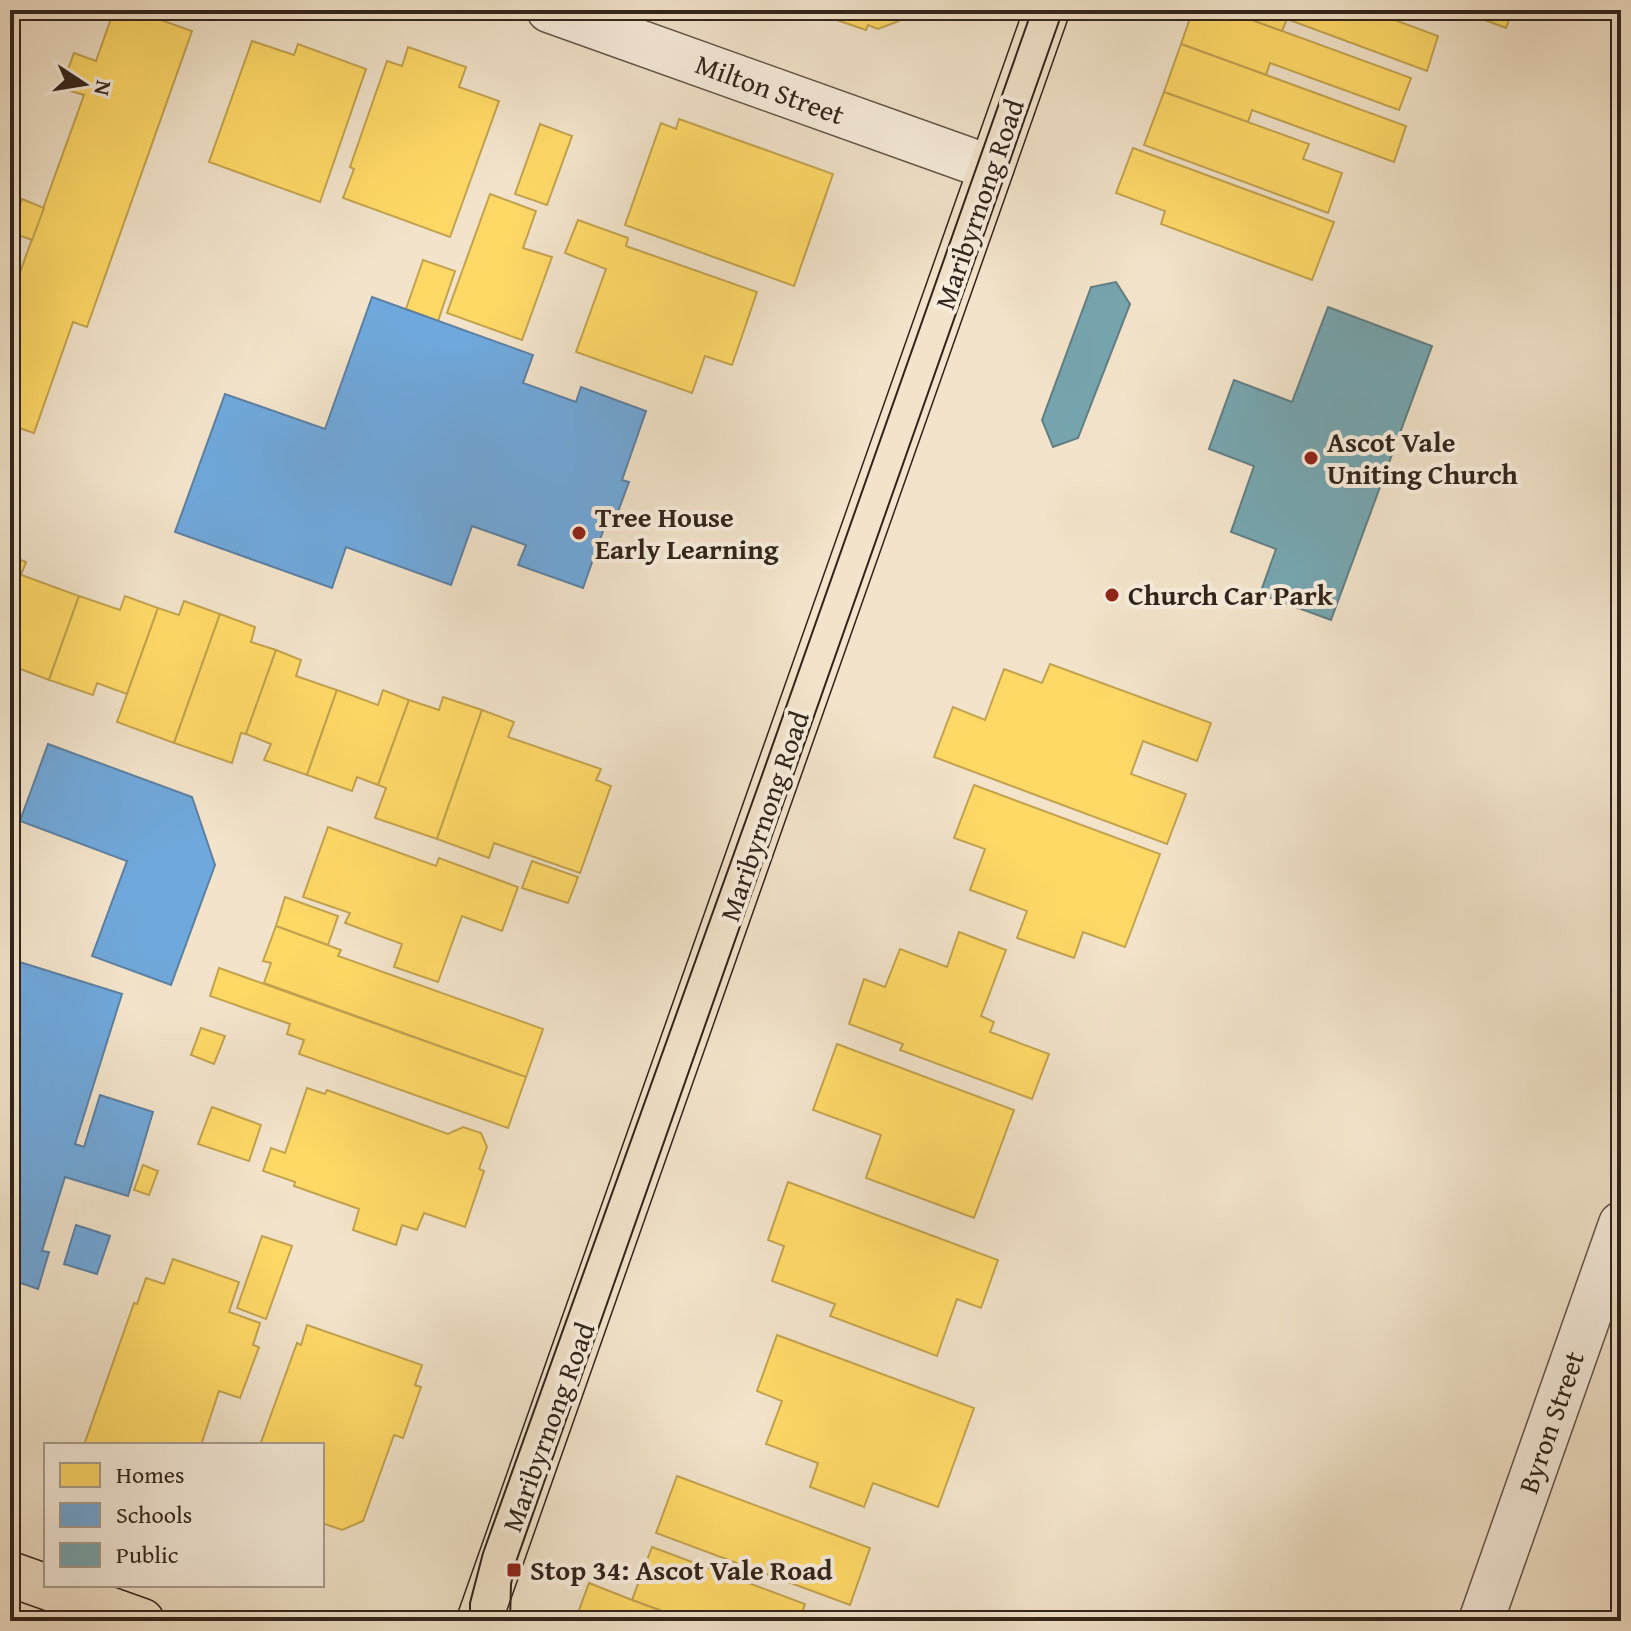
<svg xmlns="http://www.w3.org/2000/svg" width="1631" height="1631" viewBox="0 0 1631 1631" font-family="'Gentium Book Plus',serif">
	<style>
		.homes { fill: #ffd966; stroke: #c2a350; stroke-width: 2 }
		.schools { fill: #6fa8dc; stroke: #5d80a2; stroke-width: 2 }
		.public { fill: #76a5af; stroke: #627e83; stroke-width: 2 }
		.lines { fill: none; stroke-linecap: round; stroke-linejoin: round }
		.minor-casing { stroke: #625448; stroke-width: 47 }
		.major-casing { stroke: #32241c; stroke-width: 47 }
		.minor { stroke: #f7eddd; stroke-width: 44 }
		.major { stroke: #f2e3ca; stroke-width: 44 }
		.tram { stroke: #32241c; stroke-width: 2 }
		.poi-dot { fill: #8f2418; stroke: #f7eddd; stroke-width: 3 }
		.labels { text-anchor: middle; stroke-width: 8; stroke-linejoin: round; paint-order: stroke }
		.street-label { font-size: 28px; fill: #32241c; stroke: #f7eddd }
		.poi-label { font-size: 28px; font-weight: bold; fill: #32241c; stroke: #f7eddd; text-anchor: start }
	</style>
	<rect width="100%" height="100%" fill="#f2e3ca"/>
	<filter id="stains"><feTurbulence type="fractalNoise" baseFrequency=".0025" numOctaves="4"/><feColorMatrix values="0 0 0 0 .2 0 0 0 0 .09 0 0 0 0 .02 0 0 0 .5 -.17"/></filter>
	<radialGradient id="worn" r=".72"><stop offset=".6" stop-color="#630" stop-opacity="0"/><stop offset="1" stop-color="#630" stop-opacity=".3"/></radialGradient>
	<!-- homes -->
	<g class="homes">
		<path d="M 114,10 L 133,10 L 192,31 L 87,327 L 73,322 L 34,433 L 10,425 L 10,300 L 84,95 L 61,88 L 74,53 L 96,61 Z"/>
		<path d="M 817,10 L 926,10 L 923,17 L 903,10 L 899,21 L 878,29 L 868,25 L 866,30 L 816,13 Z"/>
		<path d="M 1193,10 L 1225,10 L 1411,78 L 1399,110 L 1270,63 L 1266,75 L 1181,44 Z"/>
		<path d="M 1225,10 L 1368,10 L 1438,36 L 1427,71 L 1287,19 L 1282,31 Z"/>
		<path d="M 1458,10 L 1513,10 L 1506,28 Z"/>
		<path d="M 252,41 L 294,55 L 298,44 L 366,69 L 320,202 L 209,162 Z"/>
		<path d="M 1181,44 L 1406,126 L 1394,162 L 1252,110 L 1248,122 L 1164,92 Z"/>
		<path d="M 408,47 L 466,67 L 459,87 L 499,101 L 450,237 L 343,198 L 354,169 L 350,167 L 387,61 L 402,66 Z"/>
		<path d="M 1164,92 L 1309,144 L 1303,159 L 1342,173 L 1328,213 L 1144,145 Z"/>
		<path d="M 679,119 L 833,174 L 794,286 L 625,225 L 661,123 L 676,129 Z"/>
		<path d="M 540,124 L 572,136 L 547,205 L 515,194 Z"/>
		<path d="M 1133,148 L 1334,222 L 1312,280 L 1161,224 L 1165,211 L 1116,193 Z"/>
		<path d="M 490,194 L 536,211 L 523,248 L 552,257 L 522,340 L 447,313 Z"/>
		<path d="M 22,199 L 44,208 L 32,240 L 10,232 Z"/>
		<path d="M 578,220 L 628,238 L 626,246 L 757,292 L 732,365 L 705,356 L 692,393 L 576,352 L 606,269 L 565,253 Z"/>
		<path d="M 423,260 L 455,271 L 438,321 L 406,309 Z"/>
		<path d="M 10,556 L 26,562 L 21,575 L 16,573 L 10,589 Z"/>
		<path d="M 16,573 L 79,596 L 49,680 L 10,665 L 10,589 Z"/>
		<path d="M 79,596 L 120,610 L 125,596 L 158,608 L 127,694 L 97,683 L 93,695 L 49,680 Z"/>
		<path d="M 184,601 L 220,614 L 174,743 L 117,722 L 158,608 L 179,615 Z"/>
		<path d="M 220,614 L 255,627 L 251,642 L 276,650 L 246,734 L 241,733 L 232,763 L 174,743 Z"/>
		<path d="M 276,650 L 301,660 L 296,676 L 337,690 L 307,775 L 264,760 L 271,744 L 246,734 Z"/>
		<path d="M 1050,664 L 1211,723 L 1197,761 L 1143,741 L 1131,774 L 1186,794 L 1167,844 L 934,757 L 953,707 L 985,720 L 1004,669 L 1042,683 Z"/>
		<path d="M 337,690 L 378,705 L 383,690 L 409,700 L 378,785 L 357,777 L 352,791 L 307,775 Z"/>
		<path d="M 443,697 L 482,710 L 437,839 L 375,818 L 386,788 L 378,785 L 409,700 L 439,710 Z"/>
		<path d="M 482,710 L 514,722 L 508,737 L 601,769 L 596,780 L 611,786 L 580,873 L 494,843 L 489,858 L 437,839 Z"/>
		<path d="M 974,785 L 1160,854 L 1125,947 L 1083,932 L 1074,958 L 1017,938 L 1027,911 L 970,890 L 985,849 L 954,838 Z"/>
		<path d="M 328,827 L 436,866 L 439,858 L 518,887 L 502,931 L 462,916 L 438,982 L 394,967 L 402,944 L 345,923 L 350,913 L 303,897 Z"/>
		<path d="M 532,861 L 578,877 L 568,903 L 522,888 Z"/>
		<path d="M 285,897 L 338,916 L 328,945 L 276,926 Z"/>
		<path d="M 276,926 L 341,950 L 338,956 L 543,1029 L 526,1077 L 264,983 L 271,963 L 263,961 Z"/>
		<path d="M 959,932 L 1006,950 L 981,1016 L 994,1022 L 990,1032 L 1049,1054 L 1032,1099 L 900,1050 L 903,1044 L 849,1024 L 864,979 L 885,987 L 900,949 L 947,967 Z"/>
		<path d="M 219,968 L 526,1077 L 508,1128 L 299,1054 L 304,1040 L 287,1034 L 290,1024 L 210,996 Z"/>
		<path d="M 201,1028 L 225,1036 L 214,1064 L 191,1055 Z"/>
		<path d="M 837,1044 L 1014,1110 L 974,1218 L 866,1178 L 881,1135 L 813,1110 Z"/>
		<path d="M 307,1088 L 325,1094 L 327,1090 L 448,1134 L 463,1127 L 481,1133 L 487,1147 L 479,1169 L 484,1171 L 465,1227 L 424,1213 L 417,1230 L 402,1225 L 396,1245 L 353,1230 L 359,1209 L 294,1186 L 295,1182 L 263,1171 L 271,1148 L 285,1153 Z"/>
		<path d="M 212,1107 L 261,1125 L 249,1161 L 198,1144 Z"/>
		<path d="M 143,1165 L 158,1171 L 149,1195 L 134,1190 Z"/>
		<path d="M 788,1182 L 998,1260 L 981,1308 L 957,1299 L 937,1356 L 830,1316 L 835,1304 L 772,1281 L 784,1246 L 768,1240 Z"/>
		<path d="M 262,1236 L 292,1246 L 266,1319 L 237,1308 Z"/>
		<path d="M 173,1259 L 239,1282 L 229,1312 L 260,1323 L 253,1345 L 259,1347 L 240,1398 L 219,1391 L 201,1445 L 84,1445 L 134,1303 L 137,1304 L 146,1278 L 164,1284 Z"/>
		<path d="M 307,1325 L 422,1365 L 415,1385 L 421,1387 L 403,1438 L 394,1435 L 363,1521 L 342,1530 L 322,1523 L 322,1445 L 260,1445 L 297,1343 L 301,1345 Z"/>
		<path d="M 777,1335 L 974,1408 L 938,1507 L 873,1483 L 864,1507 L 810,1487 L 818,1463 L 766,1444 L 782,1401 L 757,1391 Z"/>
		<path d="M 677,1476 L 870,1548 L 850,1605 L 656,1533 Z"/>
		<path d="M 652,1547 L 805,1604 L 800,1619 L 806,1621 L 689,1621 L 632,1600 Z"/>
		<path d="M 589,1583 L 632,1600 L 689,1621 L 575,1621 Z"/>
	</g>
	<!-- schools -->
	<g class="schools">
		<path d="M 372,297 L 533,355 L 523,383 L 576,402 L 581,387 L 646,411 L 622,480 L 629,482 L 616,517 L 609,514 L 583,588 L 518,565 L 526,545 L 472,526 L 451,585 L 346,547 L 332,588 L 175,532 L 225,394 L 325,429 Z"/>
		<path d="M 48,744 L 192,797 L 215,865 L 171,985 L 92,956 L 127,861 L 20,821 Z"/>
		<path d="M 10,959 L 122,994 L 75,1144 L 84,1147 L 100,1095 L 153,1112 L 128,1196 L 65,1177 L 42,1251 L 49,1252 L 38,1289 L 15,1281 L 10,1298 Z"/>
		<path d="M 76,1225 L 110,1236 L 97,1274 L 64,1264 Z"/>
	</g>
	<!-- public -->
	<g class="public">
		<path d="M 1116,282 L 1130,304 L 1078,438 L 1053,447 L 1042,420 L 1091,287 Z"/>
		<path d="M 1328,307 L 1432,346 L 1331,620 L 1260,594 L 1276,549 L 1231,532 L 1254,466 L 1209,449 L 1234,380 L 1292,402 Z"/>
	</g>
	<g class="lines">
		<defs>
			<g id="minor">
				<path d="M 549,10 L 991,168"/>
				<path d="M 1481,1621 L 1621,1224"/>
			</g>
			<g id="major">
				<path d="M 10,1574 L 142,1621"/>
				<path d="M 479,1621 L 1047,10"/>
			</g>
		</defs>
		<!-- minor casing -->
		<use href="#minor" class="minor-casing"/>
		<!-- major casing -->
		<use href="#major" class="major-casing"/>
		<!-- minor -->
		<use href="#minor" class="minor"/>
		<!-- major -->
		<use href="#major" class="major"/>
		<!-- tram -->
		<g class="tram">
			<path d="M 470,1621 L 470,1603 L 483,1553 L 761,778 L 1032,10"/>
			<path d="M 510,1621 L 511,1584 L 517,1559 L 1063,10"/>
		</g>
	</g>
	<!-- markers -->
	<g class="poi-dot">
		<circle cx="1311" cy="458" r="8"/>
		<circle cx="579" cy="533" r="8"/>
		<circle cx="1112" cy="595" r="8"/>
		<rect x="506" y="1562" width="16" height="16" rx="4"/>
	</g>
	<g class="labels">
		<!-- street labels -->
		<g class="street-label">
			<text transform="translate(770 89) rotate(20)" y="10">Milton Street</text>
			<text transform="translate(979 204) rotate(-71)" y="10">Maribyrnong Road</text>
			<text transform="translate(764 816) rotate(-71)" y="10">Maribyrnong Road</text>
			<text transform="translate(1551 1422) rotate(-71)" y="10">Byron Street</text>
			<text transform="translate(548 1427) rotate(-70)" y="10">Maribyrnong Road</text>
		</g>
		<!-- poi labels -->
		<g class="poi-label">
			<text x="1327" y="452">Ascot Vale<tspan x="1327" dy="32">Uniting Church</tspan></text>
			<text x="595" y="527">Tree House<tspan x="595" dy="32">Early Learning</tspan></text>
			<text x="1128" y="605">Church Car Park</text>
			<text x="530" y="1580">Stop 34: Ascot Vale Road</text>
		</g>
	</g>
	<!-- margin -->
	<rect width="1631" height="1631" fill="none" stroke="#f2e3ca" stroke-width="40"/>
	<rect x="12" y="12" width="1607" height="1607" fill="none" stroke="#32241c" stroke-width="4"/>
	<rect x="20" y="20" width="1591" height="1591" fill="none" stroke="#32241c" stroke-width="2"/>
	<!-- legend -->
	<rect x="44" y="1443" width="280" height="144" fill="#f7eddd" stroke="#a89d90" stroke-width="2"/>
	<rect x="60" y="1463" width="40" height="24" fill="#ffd966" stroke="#a89d90" stroke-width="2"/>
	<text x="116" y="1483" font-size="24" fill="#32241c">Homes</text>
	<rect x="60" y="1503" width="40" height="24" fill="#6fa8dc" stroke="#a89d90" stroke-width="2"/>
	<text x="116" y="1523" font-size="24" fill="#32241c">Schools</text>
	<rect x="60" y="1543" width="40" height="24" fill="#76a5af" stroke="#a89d90" stroke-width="2"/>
	<text x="116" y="1563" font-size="24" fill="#32241c">Public</text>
	<!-- north arrow -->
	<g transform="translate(84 84) rotate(102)" stroke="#f7eddd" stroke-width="6" paint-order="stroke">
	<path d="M0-6L14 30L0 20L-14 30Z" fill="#32241c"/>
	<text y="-12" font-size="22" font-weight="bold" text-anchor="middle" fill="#32241c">N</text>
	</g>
	<rect width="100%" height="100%" filter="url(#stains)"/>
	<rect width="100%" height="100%" fill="url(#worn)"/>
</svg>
